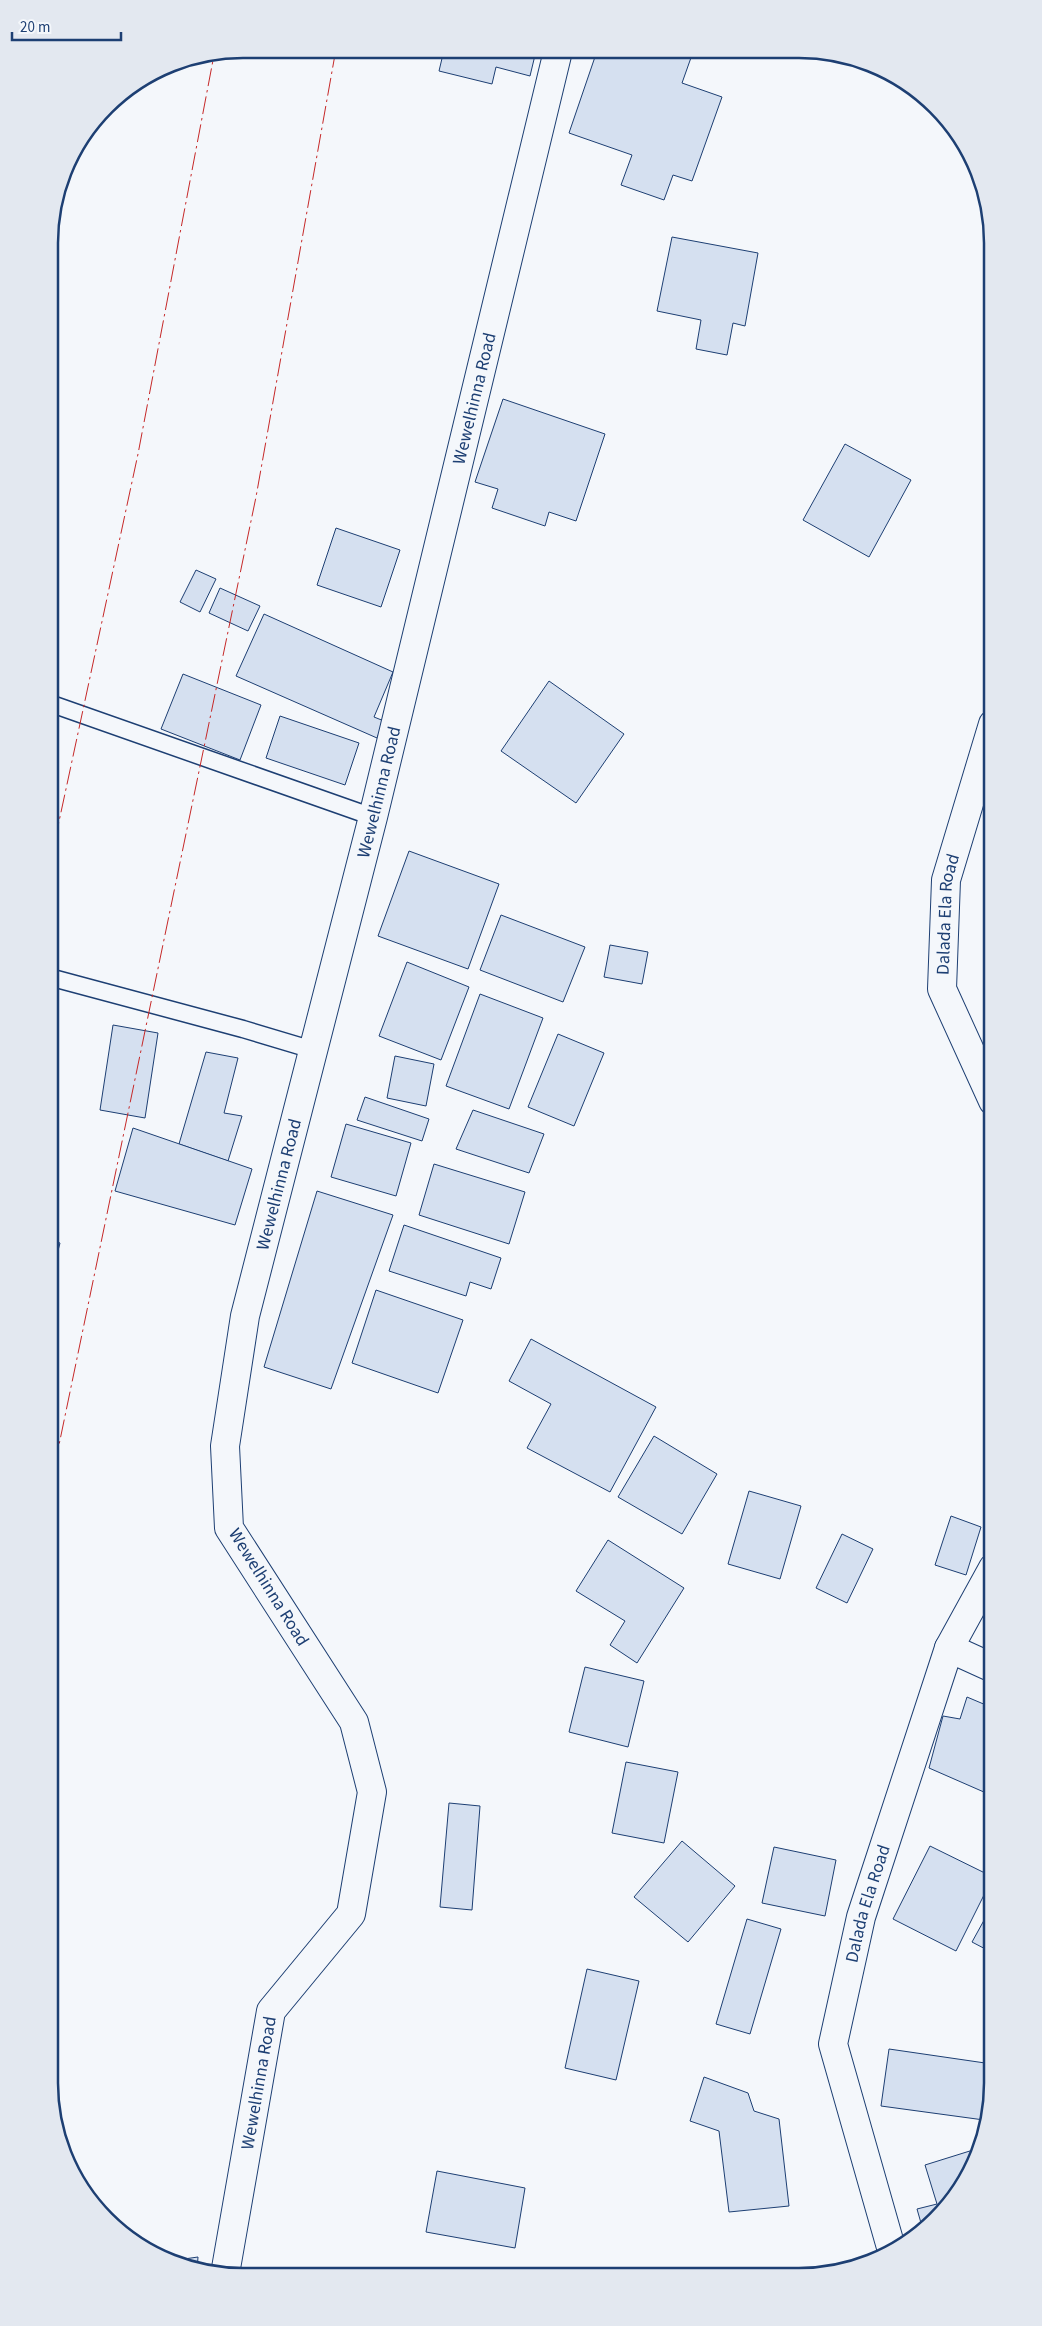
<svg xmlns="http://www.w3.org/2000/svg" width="1042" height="2326" viewBox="0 0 1042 2326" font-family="'Source Sans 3',sans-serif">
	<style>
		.building { fill: #d5e0f0; stroke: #1d3f73 }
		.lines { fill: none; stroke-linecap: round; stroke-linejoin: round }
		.service-casing { stroke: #1d3f73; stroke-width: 19 }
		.minor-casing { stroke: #1d3f73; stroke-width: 30 }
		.tertiary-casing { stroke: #1d3f73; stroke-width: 30 }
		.service { stroke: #f4f7fb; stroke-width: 16 }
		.minor { stroke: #f4f7fb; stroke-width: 28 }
		.tertiary { stroke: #f4f7fb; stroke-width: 28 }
		.power { stroke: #c62828; stroke-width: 1; stroke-dasharray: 18 4 2.5 4; stroke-linecap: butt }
		.labels { text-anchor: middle; stroke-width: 4; stroke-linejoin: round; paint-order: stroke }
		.street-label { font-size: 18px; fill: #1d3f73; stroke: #f4f7fb }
		.rim { fill: none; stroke: #1d3f73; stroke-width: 2.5 }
	</style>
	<rect width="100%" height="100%" fill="#f4f7fb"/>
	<!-- building -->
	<g class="building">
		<path d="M 444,50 L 536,51 L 530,76 L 496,67 L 492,84 L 439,71 Z"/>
		<path d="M 597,51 L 693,52 L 682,83 L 722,97 L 692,181 L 673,175 L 664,200 L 621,185 L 632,155 L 569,133 Z"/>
		<path d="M 672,237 L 758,253 L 745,326 L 733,323 L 727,355 L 696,349 L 701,320 L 657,311 Z"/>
		<path d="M 503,399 L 605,434 L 576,521 L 549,512 L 545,526 L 492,508 L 498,489 L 475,482 Z"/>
		<path d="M 845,444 L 911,480 L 869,557 L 803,520 Z"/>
		<path d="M 336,528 L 400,550 L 381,607 L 317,585 Z"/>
		<path d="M 196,570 L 216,579 L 200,612 L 180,602 Z"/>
		<path d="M 220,588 L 260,606 L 248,631 L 209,613 Z"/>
		<path d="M 264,614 L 393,672 L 374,717 L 384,721 L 377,738 L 236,676 Z"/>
		<path d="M 183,674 L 261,705 L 240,760 L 161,729 Z"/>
		<path d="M 549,681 L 624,734 L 576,803 L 501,751 Z"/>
		<path d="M 280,716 L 359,743 L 345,785 L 266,758 Z"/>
		<path d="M 409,851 L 499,884 L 468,969 L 378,936 Z"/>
		<path d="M 501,915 L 585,947 L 563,1002 L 480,970 Z"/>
		<path d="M 610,945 L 648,952 L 642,984 L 604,977 Z"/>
		<path d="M 407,962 L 469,987 L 441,1060 L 379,1036 Z"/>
		<path d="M 480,994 L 543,1018 L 509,1109 L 446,1086 Z"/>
		<path d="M 113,1025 L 158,1033 L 145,1118 L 100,1110 Z"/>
		<path d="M 558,1034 L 604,1053 L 574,1126 L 528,1107 Z"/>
		<path d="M 206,1052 L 238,1058 L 224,1113 L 242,1116 L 228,1161 L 179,1144 Z"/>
		<path d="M 395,1056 L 434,1064 L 426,1106 L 387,1098 Z"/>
		<path d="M 365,1097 L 429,1119 L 422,1141 L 357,1120 Z"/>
		<path d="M 473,1110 L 544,1134 L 529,1173 L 456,1149 Z"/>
		<path d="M 346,1124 L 411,1143 L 396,1196 L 331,1177 Z"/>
		<path d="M 133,1128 L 252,1169 L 235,1225 L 115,1191 Z"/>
		<path d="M 434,1164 L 525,1192 L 509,1244 L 419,1215 Z"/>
		<path d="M 317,1191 L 393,1215 L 331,1389 L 264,1367 Z"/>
		<path d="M 404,1225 L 501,1258 L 491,1289 L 470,1282 L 466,1296 L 389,1271 Z"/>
		<path d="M 49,1239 L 60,1243 L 53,1270 L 49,1269 Z"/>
		<path d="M 376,1290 L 463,1320 L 438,1393 L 352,1363 Z"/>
		<path d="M 531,1339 L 656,1407 L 610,1492 L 527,1448 L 551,1404 L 509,1381 Z"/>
		<path d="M 654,1436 L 717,1474 L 682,1534 L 618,1497 Z"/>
		<path d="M 749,1491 L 801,1506 L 780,1579 L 728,1564 Z"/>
		<path d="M 951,1516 L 981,1527 L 966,1575 L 935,1565 Z"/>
		<path d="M 842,1534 L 873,1549 L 847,1603 L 816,1588 Z"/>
		<path d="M 608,1540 L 684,1588 L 637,1663 L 610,1645 L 625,1621 L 576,1591 Z"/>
		<path d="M 585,1667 L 644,1681 L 628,1747 L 569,1732 Z"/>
		<path d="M 967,1697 L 993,1708 L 993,1796 L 929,1768 L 943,1716 L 960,1719 Z"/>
		<path d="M 626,1762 L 678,1772 L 664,1843 L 612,1833 Z"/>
		<path d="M 449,1803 L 480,1806 L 472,1910 L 440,1907 Z"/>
		<path d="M 682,1841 L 735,1886 L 688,1942 L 634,1897 Z"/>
		<path d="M 930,1846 L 993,1877 L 956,1951 L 893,1919 Z"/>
		<path d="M 774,1847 L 836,1860 L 825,1916 L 762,1903 Z"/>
		<path d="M 993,1904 L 993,1953 L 972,1942 Z"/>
		<path d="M 747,1919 L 781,1929 L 750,2034 L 716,2024 Z"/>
		<path d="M 587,1969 L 639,1981 L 616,2080 L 565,2068 Z"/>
		<path d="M 889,2049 L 992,2064 L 984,2120 L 881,2106 Z"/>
		<path d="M 704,2077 L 748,2093 L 754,2111 L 779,2119 L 789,2206 L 729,2212 L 719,2131 L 690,2121 Z"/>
		<path d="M 973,2150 L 977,2160 L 945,2211 L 923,2230 L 917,2209 L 937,2204 L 925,2165 Z"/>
		<path d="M 437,2171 L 525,2188 L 515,2248 L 426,2232 Z"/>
		<path d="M 198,2257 L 197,2271 L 170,2261 Z"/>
	</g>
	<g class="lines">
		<defs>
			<g id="service">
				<path d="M 49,703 L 373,817"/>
				<path d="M 49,977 L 243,1029 L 313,1050"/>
			</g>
			<path id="minor" d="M 949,1648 L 993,1668"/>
			<g id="tertiary">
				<path id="s1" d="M 993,1101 L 942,989 L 946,880 L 993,724"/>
				<path id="s2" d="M 892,2251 L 833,2044 L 861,1917 L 949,1648 L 993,1568"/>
				<path id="s3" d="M 225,2274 L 271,2011 L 351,1914 L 372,1792 L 354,1722 L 229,1528 L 225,1446 L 245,1316 L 373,817 L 558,51"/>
			</g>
		</defs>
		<!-- service casing -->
		<use href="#service" class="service-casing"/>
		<!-- minor casing -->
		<use href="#minor" class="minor-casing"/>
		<!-- tertiary casing -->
		<use href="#tertiary" class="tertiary-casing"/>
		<!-- service -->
		<use href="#service" class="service"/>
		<!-- minor -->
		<use href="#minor" class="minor"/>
		<!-- tertiary -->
		<use href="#tertiary" class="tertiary"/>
		<!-- power -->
		<g class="power">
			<path d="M 49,868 L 138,454 L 214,55"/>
			<path d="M 49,1493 L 256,497 L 336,49"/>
		</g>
	</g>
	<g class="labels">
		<!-- street labels -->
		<g class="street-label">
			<text dy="6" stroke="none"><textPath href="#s3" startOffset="1979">Wewelhinna Road</textPath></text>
			<text dy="6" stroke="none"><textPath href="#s3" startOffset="1574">Wewelhinna Road</textPath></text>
			<text dy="6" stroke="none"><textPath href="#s1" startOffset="198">Dalada Ela Road</textPath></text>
			<text dy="6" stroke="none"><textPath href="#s3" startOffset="1169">Wewelhinna Road</textPath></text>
			<text transform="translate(269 1587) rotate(58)" y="6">Wewelhinna Road</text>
			<text dy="6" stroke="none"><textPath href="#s2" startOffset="360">Dalada Ela Road</textPath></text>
			<text dy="6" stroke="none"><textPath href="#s3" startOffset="194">Wewelhinna Road</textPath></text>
		</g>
	</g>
	<!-- crop -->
	<path d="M0 0H1042V2326H0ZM243 58H799A185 185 0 0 1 984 243V2083A185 185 0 0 1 799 2268H243A185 185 0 0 1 58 2083V243A185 185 0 0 1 243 58Z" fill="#e3e8f0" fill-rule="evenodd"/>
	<path class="rim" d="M243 58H799A185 185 0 0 1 984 243V2083A185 185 0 0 1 799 2268H243A185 185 0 0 1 58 2083V243A185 185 0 0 1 243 58Z"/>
	<!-- scale -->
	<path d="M12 32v8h109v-8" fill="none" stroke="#1d3f73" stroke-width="2.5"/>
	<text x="20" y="32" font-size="15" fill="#1d3f73" stroke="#f4f7fb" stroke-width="4" paint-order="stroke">20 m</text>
</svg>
